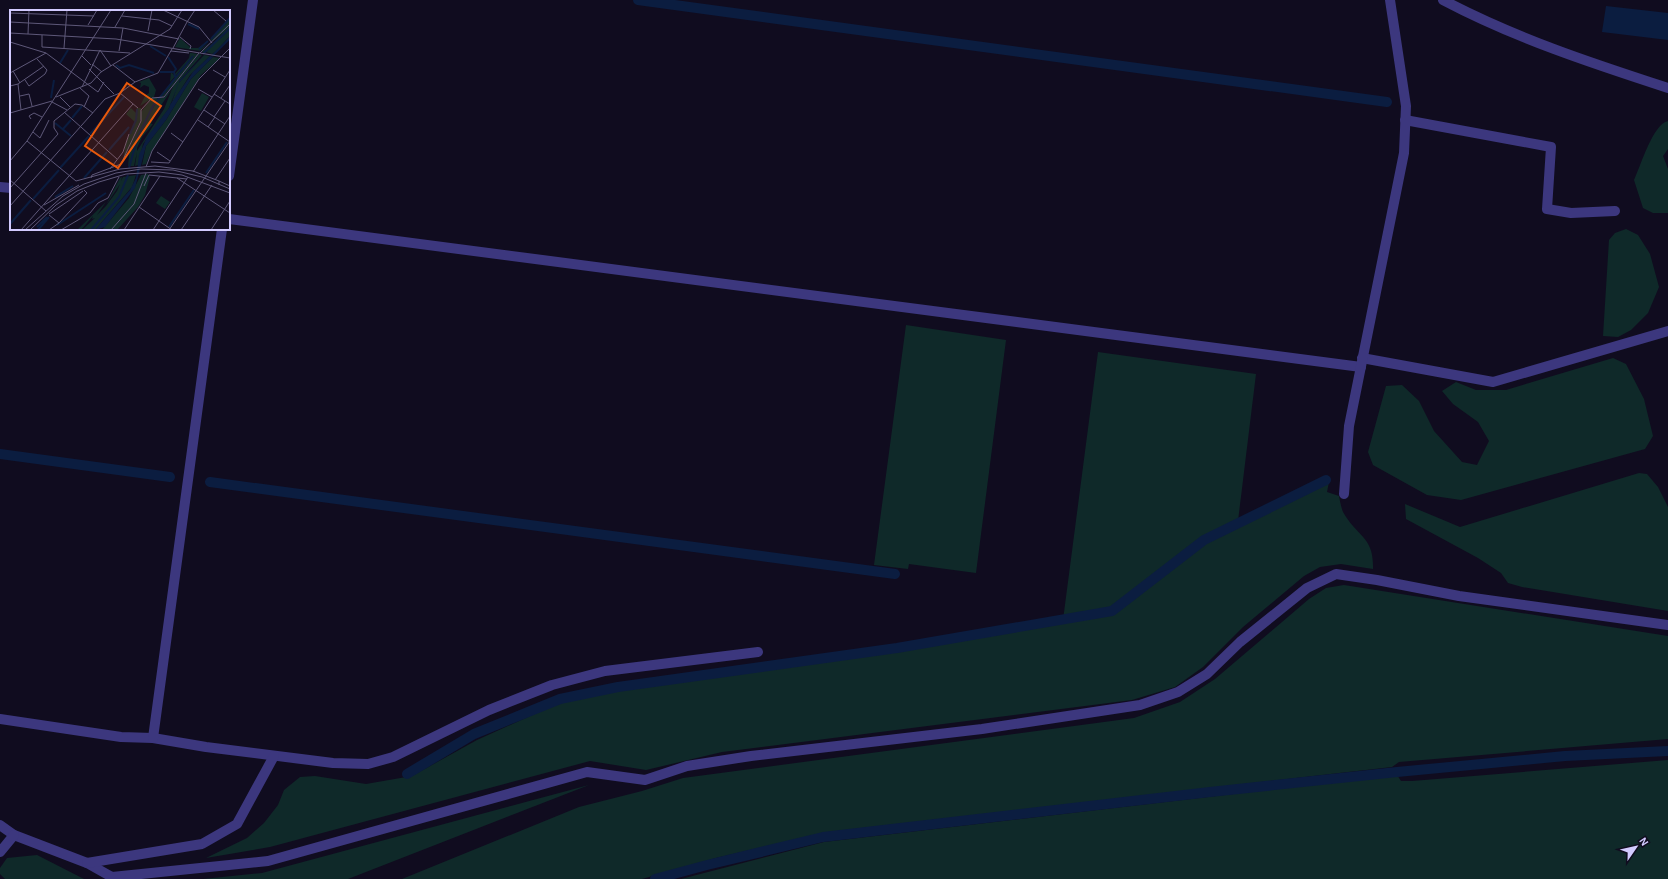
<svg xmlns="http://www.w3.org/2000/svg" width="1668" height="879" viewBox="0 0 1668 879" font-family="'Alegreya Sans',sans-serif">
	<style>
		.green { fill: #0f2929 }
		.water { fill: #0b1d40 }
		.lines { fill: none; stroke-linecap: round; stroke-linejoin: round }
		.stream { stroke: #0b1d40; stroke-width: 10 }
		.minor { stroke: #3c377e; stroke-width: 10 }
		.inset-river { fill: none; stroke: #0b1d40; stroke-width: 2 }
		.inset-road { fill: none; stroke: #5e5879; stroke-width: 1 }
		.view { fill: #e8590c; fill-opacity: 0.15; stroke: #e8590c; stroke-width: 2 }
		.inset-edge { fill: none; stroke: #d2caff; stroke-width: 2 }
	</style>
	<rect width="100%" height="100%" fill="#100c1f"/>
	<!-- green -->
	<g class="green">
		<path d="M 1668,121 L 1668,149 L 1663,156 L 1668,169 L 1668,213 L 1653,213 L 1643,208 L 1634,180 C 1641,165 1653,124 1668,121 Z"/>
		<path d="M 1626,229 L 1638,235 L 1650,254 L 1659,287 L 1648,313 L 1631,330 L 1618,337 L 1603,336 L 1609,240 L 1615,233 Z"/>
		<path d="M 906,325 L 1006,340 L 976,573 L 909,564 L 908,569 L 874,565 Z"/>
		<path d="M 1098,352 L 1256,374 L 1238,521 L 1203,538 L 1111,609 L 1063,620 Z"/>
		<path d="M 1613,358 L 1626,364 L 1644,399 L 1653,436 L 1645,449 L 1461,500 L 1427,495 L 1373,465 L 1368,452 L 1386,386 L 1402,385 L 1419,401 L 1434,431 L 1462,462 L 1477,465 L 1489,441 L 1478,422 L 1453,404 L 1442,391 L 1456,382 L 1476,390 L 1506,390 Z"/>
		<path d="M 1639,473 L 1647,474 L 1658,487 L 1668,507 L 1668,611 L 1522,587 L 1508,583 L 1501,573 L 1478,558 L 1406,519 L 1405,504 L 1460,527 Z"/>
		<path d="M 1329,482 L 1327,492 L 1339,496 C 1340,501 1341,507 1343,512 C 1357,537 1374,536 1373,569 L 1341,564 L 1320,567 L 1304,576 L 1243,627 L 1203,667 L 1175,687 L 1132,700 L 722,752 L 646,770 L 590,761 L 270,847 L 206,858 L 247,838 L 264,823 L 278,805 L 284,790 L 300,777 L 315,776 L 366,784 L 412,776 L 477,740 L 561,702 L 618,690 L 898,651 L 1113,613 L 1145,590 L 1205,543 Z"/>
		<path d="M 1344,585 L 1668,636 L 1668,739 L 1399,762 L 1392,767 L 828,832 L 716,858 L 642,879 L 402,879 L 579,807 L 642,791 L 683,778 L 1134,718 L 1180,702 L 1215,679 L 1309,599 L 1326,588 Z"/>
		<path d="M 1668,760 L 1668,879 L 681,879 L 824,842 L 1397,775 L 1401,781 L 1412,781 Z"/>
		<path d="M 589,785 L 348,879 L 203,879 L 262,873 Z"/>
		<path d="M 37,855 L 84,879 L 5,879 L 0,874 L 0,868 L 7,858 Z"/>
	</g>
	<!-- water -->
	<path class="water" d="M 1606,6 L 1668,13 L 1668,40 L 1602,32 Z"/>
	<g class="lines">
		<!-- stream -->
		<g class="stream">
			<path d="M 638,0 L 1387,102"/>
			<path d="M 0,454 L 170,477"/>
			<path d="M 210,482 L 895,574"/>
			<path d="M 407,774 L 474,734 L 560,699 L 618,687 L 897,648 L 1112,611 L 1204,540 L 1326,480"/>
			<path d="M 655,879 L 707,865 L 823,837 L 1210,792 L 1397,772 L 1565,756 L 1668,751"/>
		</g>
		<!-- minor -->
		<g class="minor">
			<path d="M 1443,0 C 1515,38 1591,63 1668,88"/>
			<path d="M 1405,120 L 1551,147 L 1547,209 L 1571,213 L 1615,211"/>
			<path d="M 229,176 L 253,0"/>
			<path d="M 0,187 L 11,188"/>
			<path d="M 229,219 L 1361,367"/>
			<path d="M 1362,358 L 1493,382 L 1668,331"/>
			<path d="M 1344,494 L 1349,426 L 1404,153 L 1406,106 L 1390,0"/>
			<path d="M 0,719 L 121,737 L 153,738 L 206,747 L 333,763 L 368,764 L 393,757 L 489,710 L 552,685 L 605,671 L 758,652"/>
			<path d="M 153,738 L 222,229"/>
			<path d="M 0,825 L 14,835 L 87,863 L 112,877 L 268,861 L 587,772 L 645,780 L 687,766 L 751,756 L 982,729 L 1140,705 L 1178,692 L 1207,674 L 1240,642 L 1307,588 L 1336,574 L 1377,580 L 1459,596 L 1668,625"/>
			<path d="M 0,852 L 14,835"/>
			<path d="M 87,863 L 202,844 L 237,824 L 274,756"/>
		</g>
	</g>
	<!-- overview -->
	<g transform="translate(10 10)">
		<rect width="220" height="220" fill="#100c1f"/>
		<path d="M 220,9 L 220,17 L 204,35 L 195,42 L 191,42 L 203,33 L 213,23 L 203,31 L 200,30 ZM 220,19 L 220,26 L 206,41 L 202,44 L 196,42 ZM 170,28 L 181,38 L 188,38 L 199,30 L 190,39 L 201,32 L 190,41 L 165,37 ZM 163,40 L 188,44 L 153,87 L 150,87 L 183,46 L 160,72 L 161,62 L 164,65 L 179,48 L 180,43 ZM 189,44 L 192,45 L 170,70 L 159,98 L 133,134 L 128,155 L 125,156 L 127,142 L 124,156 L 118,156 L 120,135 L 131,112 L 131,102 L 142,88 L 148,88 L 140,103 L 149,88 L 153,88 L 162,79 L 146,103 L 141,114 L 143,114 L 132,127 L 127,138 L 127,141 L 154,99 L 164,74 ZM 194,45 L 200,46 L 180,65 L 161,95 L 168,74 ZM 203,47 L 210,48 L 191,65 L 140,144 L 136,154 L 132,155 L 136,136 L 156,110 L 181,69 ZM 139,68 L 146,80 L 144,87 L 130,96 L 135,86 L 139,83 L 139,77 L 134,75 L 130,78 L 131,73 L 129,72 ZM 192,83 L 199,87 L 191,101 L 184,97 ZM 121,98 L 126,103 L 127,98 L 131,98 L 131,109 L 113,150 L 116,133 L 125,112 L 116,104 ZM 138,164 L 140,167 L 135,185 L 128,197 L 107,220 L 92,220 L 119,188 L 131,165 ZM 126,165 L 122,177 L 85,220 L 72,220 L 85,208 L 82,209 L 83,206 L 71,220 L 67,220 L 96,192 L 87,205 L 96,196 L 107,181 L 110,174 L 96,195 L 110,168 L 112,167 L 111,171 L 113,167 ZM 151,186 L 160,192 L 155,199 L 146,193 Z" fill="#0f2929"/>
		<path d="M 194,45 L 168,74 L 160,95 L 183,62 L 200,46 L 203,47 L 181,69 L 156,110 L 136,136 L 125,178 L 95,217 L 85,220 L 120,180 L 126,168 L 129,145 L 137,127 L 159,98 L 170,70 Z" fill="#0b1d40"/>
		<path class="inset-river" d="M 178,14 L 189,19M 201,29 L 220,8M 140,36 L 156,46M 189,39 L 198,31M 193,44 L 220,18M 202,46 L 220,28M 158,47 L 166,59 L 164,62M 50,53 L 58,40M 106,55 L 110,58 L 119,55 L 144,63M 150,62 L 164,62 L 165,67M 41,88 L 44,70M 62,108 L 72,96M 45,113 L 61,126M 53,119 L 61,110M 80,124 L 114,87M 120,124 L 126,110 L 127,99M 99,140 L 119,117M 50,158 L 79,126M 119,158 L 128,126 L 143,96 L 183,46M 196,163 L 217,132M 74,168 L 97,142M 45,187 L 63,176M 23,189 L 49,160M 0,214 L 21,190M 47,215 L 96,183M 27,217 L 37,207M 159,217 L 184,180M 28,220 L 39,207M 81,220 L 109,187 L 118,165"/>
		<path class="inset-road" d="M 153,0 L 189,17 L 202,33M 203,0 L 216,11M 0,3 L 84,6M 112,6 L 149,10 L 162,16M 0,12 L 113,18 L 169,29M 177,12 L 185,0M 78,15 L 87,0M 105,17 L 115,0M 138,21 L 142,0M 0,23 L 106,29 L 220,48M 18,24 L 19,0M 32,25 L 32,37 L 120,43M 170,27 L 181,36 L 180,39M 0,32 L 36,43 L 88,82 L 94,72M 54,38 L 57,0M 163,38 L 177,12M 90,40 L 101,56M 109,41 L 113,18M 161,41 L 179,43M 190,43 L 220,14M 72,46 L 81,55M 82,54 L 92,62M 103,55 L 125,72 L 110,83 L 128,98M 79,59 L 104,84M 203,60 L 215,67M 3,61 L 10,73M 0,63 L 36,43M 15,70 L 19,76 L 35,64 L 37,60 L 27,49M 125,72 L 148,63 L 162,39M 8,74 L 11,100M 0,76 L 8,74 L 34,56M 72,77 L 90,40M 70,78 L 79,86 L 74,97M 188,79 L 202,87M 204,84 L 220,94M 10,86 L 19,84 L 22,96M 46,87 L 81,73 L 91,62 L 160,19 L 172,0M 50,87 L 60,97M 211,88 L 220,75M 42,92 L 57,100M 194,100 L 215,114M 54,102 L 107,149M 0,103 L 42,91M 204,107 L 215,91M 21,109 L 19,106 L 24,103 L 32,107M 188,110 L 220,132M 198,117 L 205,107M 23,122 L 30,128 L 39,110M 161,123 L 173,132M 17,131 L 66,171 L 110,159 L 145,156 L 183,161 L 209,171 L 209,175M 147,142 L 160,151M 0,151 L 17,131 L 101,0M 141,152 L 159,153 L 220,60M 136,157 L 142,141 L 189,69 L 220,38M 100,159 L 113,142 L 119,124M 183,162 L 220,106M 81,168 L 82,165 L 111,154 L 131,111 L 131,100 L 142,88 L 154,87 L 189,43M 167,168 L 220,203M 0,170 L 36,201M 205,170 L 220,148M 209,171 L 220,176M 134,176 L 139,165 L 177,169M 0,178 L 48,124 L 44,118 L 44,111 L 65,94 L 72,95 L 83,103M 34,195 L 69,175M 0,196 L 95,89 L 110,83M 129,197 L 162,220M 39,204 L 73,181M 39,205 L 49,213M 11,220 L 123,94M 15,220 L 53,186 L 74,174 L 106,163 L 131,159 L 163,160 L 192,167 L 220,179M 20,220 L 46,195 L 67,181 L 89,172 L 116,164 L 149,162 L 172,165 L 220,183M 39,220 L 49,213 L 60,201 L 77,183 L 74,180M 51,220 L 80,203 L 88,193 L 98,188 L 109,167M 101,220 L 124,194 L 136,163M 114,220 L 150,166M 143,220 L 178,167M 159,220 L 220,131M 171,220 L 202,175M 201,220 L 220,191"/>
		<path class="view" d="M 117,73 L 151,96 L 108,158 L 75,136 Z"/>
		<rect width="220" height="220" class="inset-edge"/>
	</g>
	<!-- north arrow -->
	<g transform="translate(1636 847) rotate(56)" stroke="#100c1f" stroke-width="3" paint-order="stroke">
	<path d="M0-3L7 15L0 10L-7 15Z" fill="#d2caff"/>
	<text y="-6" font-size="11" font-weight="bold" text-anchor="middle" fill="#d2caff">N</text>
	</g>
</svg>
